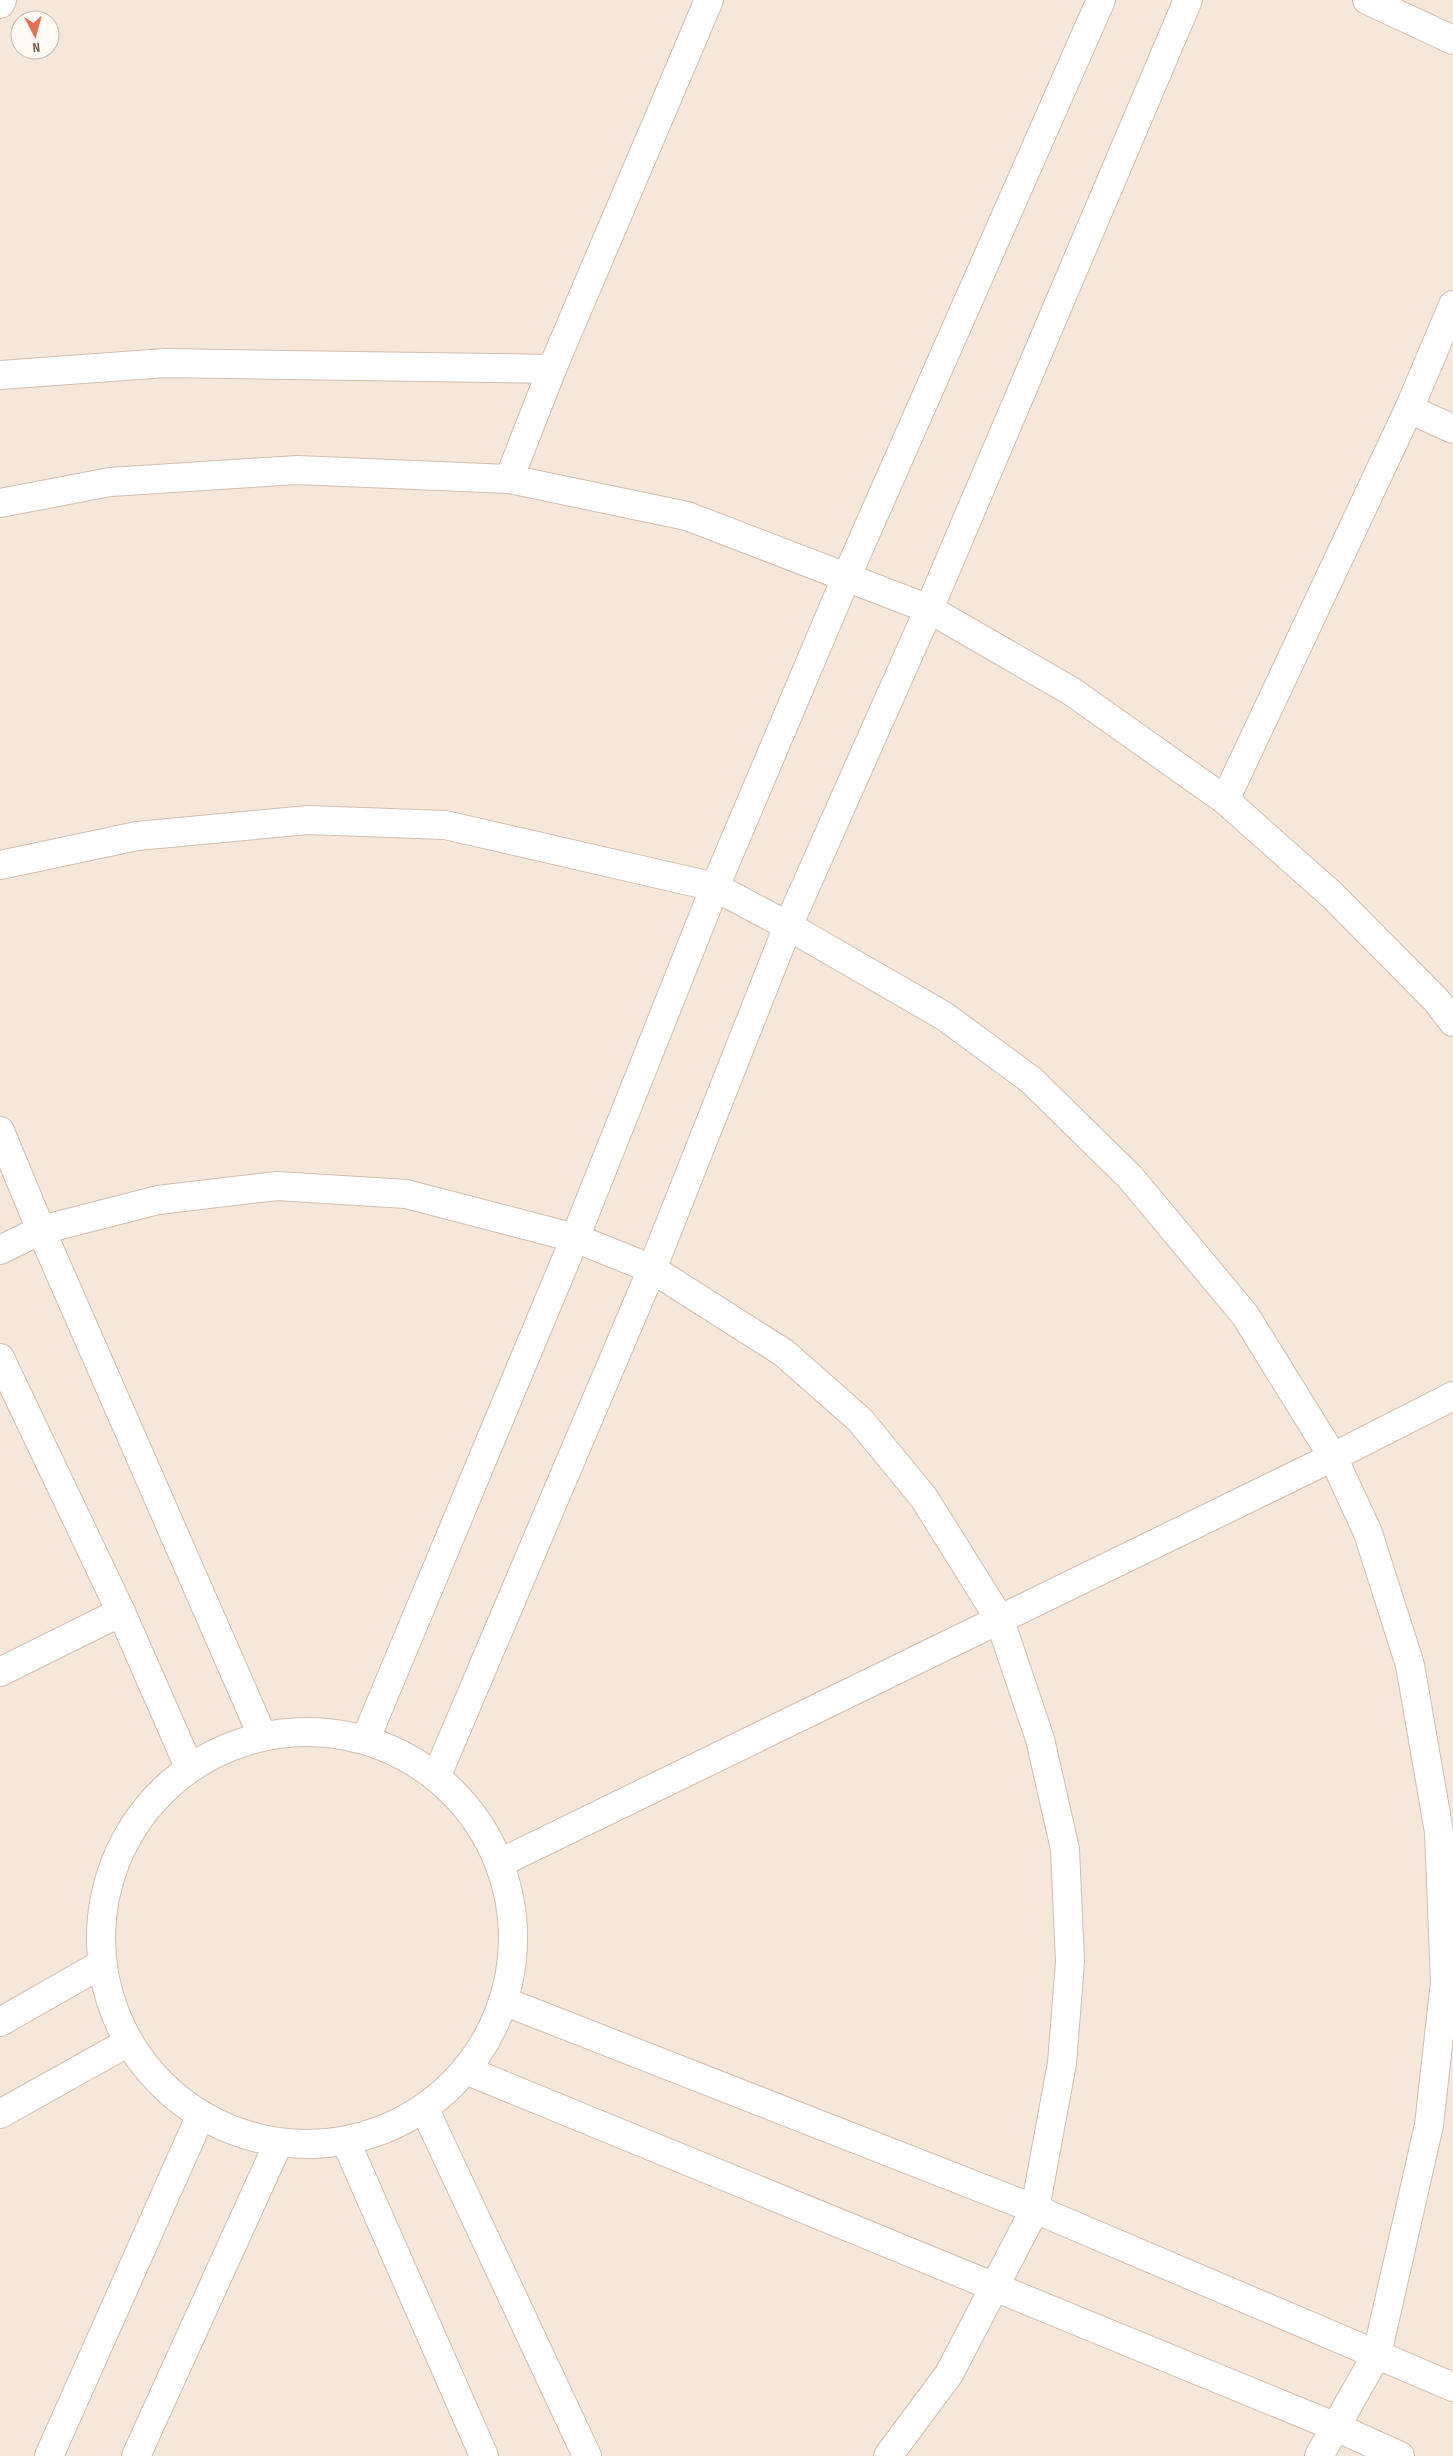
<svg xmlns="http://www.w3.org/2000/svg" width="1453" height="2456" viewBox="0 0 1453 2456" font-family="'Sofia Sans Condensed',sans-serif">
	<style>
		.residential { fill: #f5e8da; fill-rule: evenodd }
		.lines { fill: none; stroke-linecap: round; stroke-linejoin: round }
		.minor-casing { stroke: #d1beb0; stroke-width: 30 }
		.minor { stroke: #fff; stroke-width: 28 }
	</style>
	<rect width="100%" height="100%" fill="#fdf6ec"/>
	<!-- residential -->
	<path class="residential" d="M 0,0 L 1453,0 L 1453,2456 L 0,2456 ZM 20,20 L 50,20 L 50,50 L 20,50 Z"/>
	<g class="lines">
		<defs>
			<g id="minor">
				<path d="M 1367,0 L 1453,40"/>
				<path d="M 0,4 L 2,0"/>
				<path d="M 0,375 L 165,363 L 552,369"/>
				<path d="M 1409,409 L 1453,429"/>
				<path d="M 509,479 L 552,369 L 709,0"/>
				<path d="M 0,503 L 110,482 L 297,470 L 509,479 L 687,516 L 929,609 L 1071,691 L 1225,800 L 1332,895 L 1436,1000 L 1453,1022"/>
				<path d="M 1225,800 L 1409,409 L 1453,305"/>
				<path d="M 0,865 L 137,836 L 308,820 L 445,825 L 715,887 L 788,926 L 944,1016 L 1031,1080 L 1130,1177 L 1245,1315 L 1333,1457 L 1368,1533 L 1410,1665 L 1439,1832 L 1445,1982 L 1429,2125 L 1377,2354 L 1319,2456"/>
				<path d="M 0,1131 L 41,1230 L 262,1735"/>
				<path d="M 0,1250 L 41,1230 L 158,1200 L 277,1186 L 406,1194 L 575,1238 L 652,1269 L 784,1353 L 860,1420 L 924,1498 L 999,1618 L 1040,1739 L 1065,1849 L 1070,1962 L 1062,2063 L 1035,2209 L 949,2374 L 888,2456"/>
				<path d="M 0,1358 L 121,1612 L 189,1767"/>
				<path d="M 0,1672 L 121,1612"/>
				<circle cx="307" cy="1938" r="206"/>
				<path d="M 366,1738 L 575,1238 L 715,887 L 846,578 L 1101,0"/>
				<path d="M 437,1775 L 652,1269 L 788,926 L 929,609 L 1188,0"/>
				<path d="M 502,1862 L 1333,1457 L 1453,1396"/>
				<path d="M 506,2002 L 1035,2209 L 1453,2387"/>
				<path d="M 0,2022 L 100,1965"/>
				<path d="M 468,2071 L 1336,2427 L 1400,2456"/>
				<path d="M 425,2110 L 587,2456"/>
				<path d="M 0,2114 L 127,2043"/>
				<path d="M 346,2142 L 484,2456"/>
				<path d="M 49,2456 L 200,2117"/>
				<path d="M 136,2456 L 278,2144"/>
			</g>
		</defs>
		<!-- minor casing -->
		<use href="#minor" class="minor-casing"/>
		<!-- minor -->
		<use href="#minor" class="minor"/>
	</g>
	<!-- north arrow -->
	<g transform="translate(35 35) rotate(174)"><circle r="24" fill="#fffaf3" stroke="#cabbb1"/>
	<path d="M0-4L9 19L0 12L-9 19Z" fill="#e76f51"/>
	<text y="-8" font-size="14" font-weight="bold" text-anchor="middle" fill="#7a5c4d">N</text>
	</g>
</svg>
